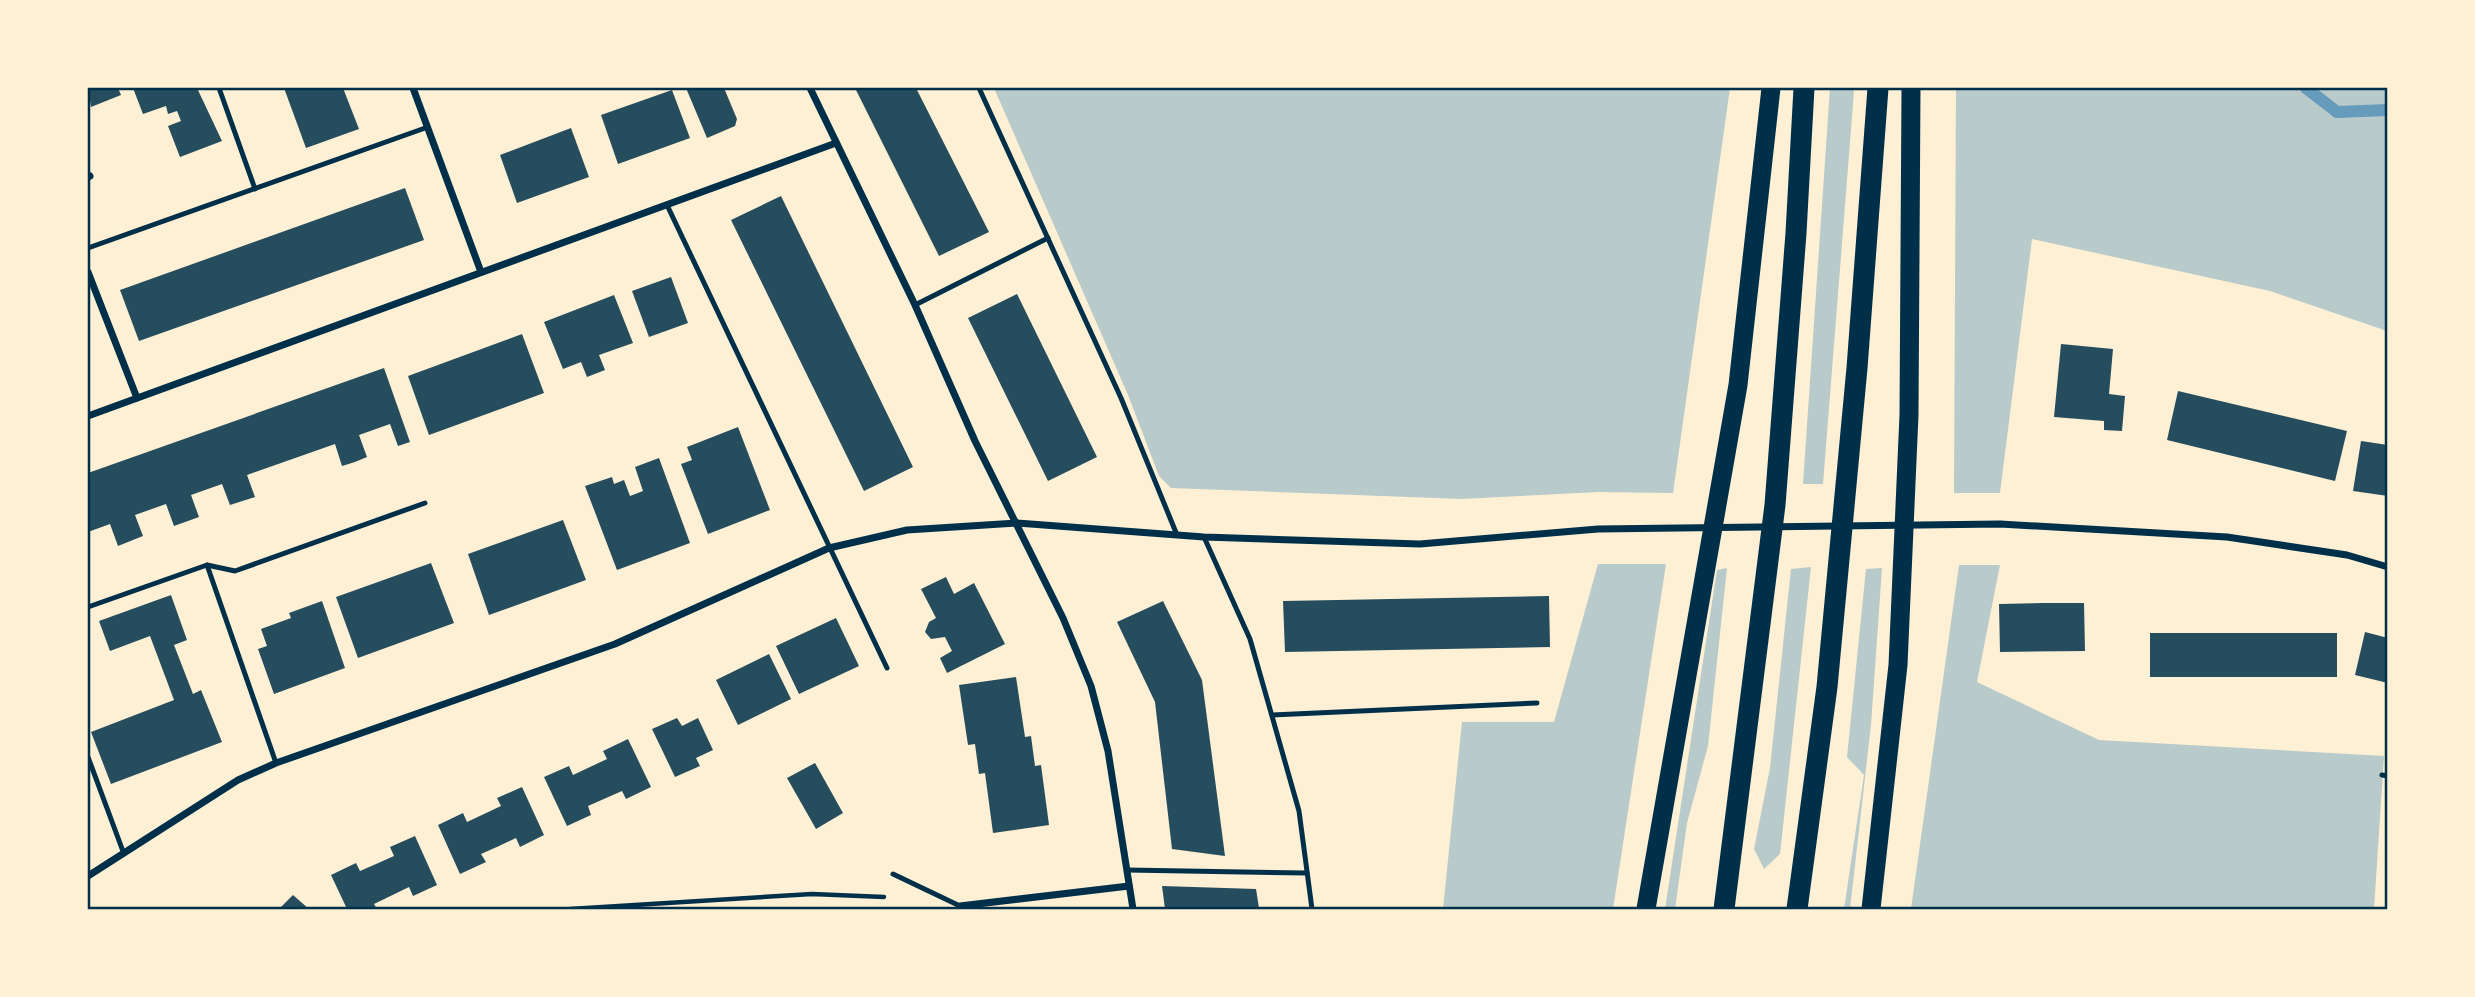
<svg xmlns="http://www.w3.org/2000/svg" width="2475" height="997" viewBox="0 0 2475 997" font-family="Inter,sans-serif">
	<style>
		.green { fill: #b9caca }
		.lines { fill: none; stroke-linecap: round; stroke-linejoin: round }
		.stream { stroke: #669bbc; stroke-width: 12 }
		.building { fill: #264d5e }
		.path { stroke: #003049; stroke-width: 4.5 }
		.service { stroke: #003049; stroke-width: 5 }
		.minor { stroke: #003049; stroke-width: 7 }
		.trunk { stroke: #003049; stroke-width: 19 }
		.motorway { stroke: #003049; stroke-width: 21 }
		.neatline { fill: none; stroke: #003049; stroke-width: 2.5 }
	</style>
	<rect width="100%" height="100%" fill="#fdf0d5"/>
	<!-- green -->
	<g class="green">
		<path d="M 994,88 L 1730,88 L 1673,493 L 1598,492 L 1461,499 L 1171,488 L 1159,476 L 1128,395 Z"/>
		<path d="M 1830,88 L 1854,88 L 1853,104 L 1823,484 L 1803,484 Z"/>
		<path d="M 1956,88 L 2387,88 L 2387,331 L 2270,291 L 2032,239 L 2000,493 L 1954,493 Z"/>
		<path d="M 1598,564 L 1666,564 L 1613,909 L 1443,909 L 1462,722 L 1554,722 Z"/>
		<path d="M 1959,565 L 2000,565 L 1977,682 L 2099,740 L 2384,756 L 2374,909 L 1911,909 Z"/>
		<path d="M 1811,567 L 1780,854 L 1764,869 L 1754,849 L 1770,768 L 1791,569 Z"/>
		<path d="M 1727,568 L 1708,746 L 1687,823 L 1675,909 L 1665,909 L 1717,570 Z"/>
		<path d="M 1882,568 L 1871,725 L 1851,900 L 1850,909 L 1844,909 L 1864,775 L 1847,757 L 1866,569 Z"/>
	</g>
	<g class="lines">
		<!-- stream -->
		<path class="stream" d="M 2306,88 L 2337,112 L 2388,110"/>
	</g>
	<!-- building -->
	<g class="building">
		<path d="M 88,88 L 118,88 L 121,95 L 91,107 Z"/>
		<path d="M 133,88 L 197,88 L 222,141 L 180,157 L 168,126 L 181,121 L 177,111 L 168,114 L 166,106 L 143,114 Z"/>
		<path d="M 284,88 L 343,88 L 359,129 L 306,148 Z"/>
		<path d="M 686,88 L 724,88 L 737,119 L 735,126 L 707,138 Z"/>
		<path d="M 855,88 L 916,88 L 989,232 L 939,256 Z"/>
		<path d="M 672,90 L 690,138 L 618,164 L 601,115 Z"/>
		<path d="M 571,128 L 589,177 L 517,203 L 500,155 Z"/>
		<path d="M 405,188 L 424,240 L 139,341 L 120,290 Z"/>
		<path d="M 781,196 L 913,467 L 864,491 L 731,220 Z"/>
		<path d="M 671,277 L 688,323 L 649,337 L 632,291 Z"/>
		<path d="M 1017,294 L 1097,457 L 1048,481 L 968,318 Z"/>
		<path d="M 614,295 L 633,343 L 599,355 L 605,370 L 587,377 L 581,362 L 563,369 L 544,322 Z"/>
		<path d="M 522,334 L 544,393 L 429,435 L 408,376 Z"/>
		<path d="M 2061,344 L 2113,349 L 2109,394 L 2125,396 L 2122,431 L 2104,430 L 2104,421 L 2054,417 Z"/>
		<path d="M 384,368 L 410,442 L 398,446 L 390,424 L 359,435 L 367,457 L 355,462 L 342,466 L 335,444 L 247,475 L 255,497 L 230,505 L 222,484 L 191,495 L 199,517 L 174,526 L 166,504 L 135,515 L 143,536 L 118,546 L 110,524 L 88,532 L 88,473 Z"/>
		<path d="M 2178,391 L 2347,431 L 2335,481 L 2167,440 Z"/>
		<path d="M 738,427 L 770,510 L 708,534 L 681,464 L 692,460 L 687,447 Z"/>
		<path d="M 2361,441 L 2388,445 L 2388,496 L 2353,491 Z"/>
		<path d="M 659,458 L 690,543 L 617,570 L 585,486 L 612,477 L 614,484 L 624,480 L 630,496 L 643,491 L 635,467 Z"/>
		<path d="M 563,520 L 586,580 L 489,615 L 468,554 Z"/>
		<path d="M 431,563 L 454,623 L 358,658 L 336,597 Z"/>
		<path d="M 946,577 L 954,594 L 974,583 L 1005,644 L 947,673 L 940,658 L 952,651 L 945,637 L 931,639 L 925,632 L 929,622 L 936,618 L 921,589 Z"/>
		<path d="M 171,595 L 187,640 L 174,645 L 193,694 L 201,690 L 222,742 L 111,784 L 91,732 L 174,700 L 150,636 L 110,651 L 99,621 Z"/>
		<path d="M 1549,596 L 1550,647 L 1285,652 L 1283,601 Z"/>
		<path d="M 322,601 L 345,668 L 274,694 L 258,649 L 267,646 L 261,629 L 291,618 L 289,613 Z"/>
		<path d="M 1163,601 L 1202,680 L 1225,856 L 1172,849 L 1155,702 L 1117,622 Z"/>
		<path d="M 2042,603 L 2084,603 L 2085,651 L 2000,652 L 1999,604 Z"/>
		<path d="M 836,618 L 859,666 L 799,694 L 776,646 Z"/>
		<path d="M 2365,632 L 2388,638 L 2388,683 L 2355,675 Z"/>
		<rect x="2150" y="633" width="187" height="44"/>
		<path d="M 769,654 L 791,699 L 738,725 L 716,680 Z"/>
		<path d="M 1016,677 L 1025,737 L 1031,736 L 1035,766 L 1041,765 L 1049,825 L 993,833 L 985,773 L 979,774 L 975,744 L 968,745 L 959,685 Z"/>
		<path d="M 677,718 L 682,726 L 698,718 L 713,750 L 696,758 L 700,766 L 675,777 L 652,729 Z"/>
		<path d="M 628,739 L 651,787 L 626,799 L 622,791 L 588,806 L 591,815 L 567,826 L 544,777 L 569,766 L 573,775 L 607,759 L 603,751 Z"/>
		<path d="M 815,763 L 843,813 L 816,829 L 787,778 Z"/>
		<path d="M 522,787 L 544,835 L 520,847 L 516,838 L 499,846 L 481,854 L 486,862 L 460,874 L 438,825 L 463,813 L 467,822 L 501,806 L 497,798 Z"/>
		<path d="M 415,836 L 437,885 L 413,896 L 409,887 L 374,904 L 377,909 L 347,909 L 331,875 L 356,863 L 360,871 L 376,864 L 394,856 L 390,847 Z"/>
		<path d="M 1162,886 L 1256,889 L 1259,908 L 1165,909 Z"/>
		<path d="M 293,895 L 309,909 L 279,909 Z"/>
	</g>
	<g class="lines">
		<!-- path -->
		<path class="path" d="M 570,909 L 812,894 L 884,897"/>
		<!-- service -->
		<g class="service">
			<path d="M 219,88 L 255,189"/>
			<path d="M 979,88 L 1121,398 L 1177,535"/>
			<path d="M 667,205 L 887,668"/>
			<path d="M 88,248 L 428,127"/>
			<path d="M 915,305 L 1048,238"/>
			<path d="M 1204,537 L 1250,639 L 1299,811 L 1312,909"/>
			<path d="M 207,565 L 276,763"/>
			<path d="M 88,607 L 207,565 L 235,571 L 425,503"/>
			<path d="M 1272,715 L 1537,703"/>
			<path d="M 88,757 L 124,854"/>
			<path d="M 2382,775 L 2388,776"/>
			<path d="M 1127,870 L 1307,873"/>
			<path d="M 893,874 L 960,906"/>
		</g>
		<!-- minor -->
		<g class="minor">
			<path d="M 413,88 L 481,272"/>
			<path d="M 810,88 L 915,305 L 975,441 L 1063,618 L 1091,686 L 1108,751 L 1133,909"/>
			<path d="M 88,177 L 90,176"/>
			<path d="M 88,272 L 137,398"/>
			<path d="M 88,416 L 836,143"/>
			<path d="M 88,876 L 238,780 L 276,763 L 615,644 L 829,548 L 907,530 L 1017,523 L 1204,537 L 1420,544 L 1598,529 L 2000,524 L 2227,537 L 2347,555 L 2388,567"/>
			<path d="M 959,909 L 960,906 L 1129,886"/>
		</g>
		<!-- trunk -->
		<g class="trunk">
			<path d="M 1646,909 L 1738,385 L 1771,88"/>
			<path d="M 1871,909 L 1898,665 L 1909,415 L 1911,88"/>
		</g>
		<!-- motorway -->
		<g class="motorway">
			<path d="M 1724,909 L 1775,505 L 1796,233 L 1804,88"/>
			<path d="M 1797,909 L 1827,687 L 1857,368 L 1878,88"/>
		</g>
	</g>
	<!-- border -->
	<rect width="2475" height="997" fill="none" stroke="#fdf0d5" stroke-width="178"/>
	<rect x="89" y="89" width="2297" height="819" class="neatline"/>
</svg>
